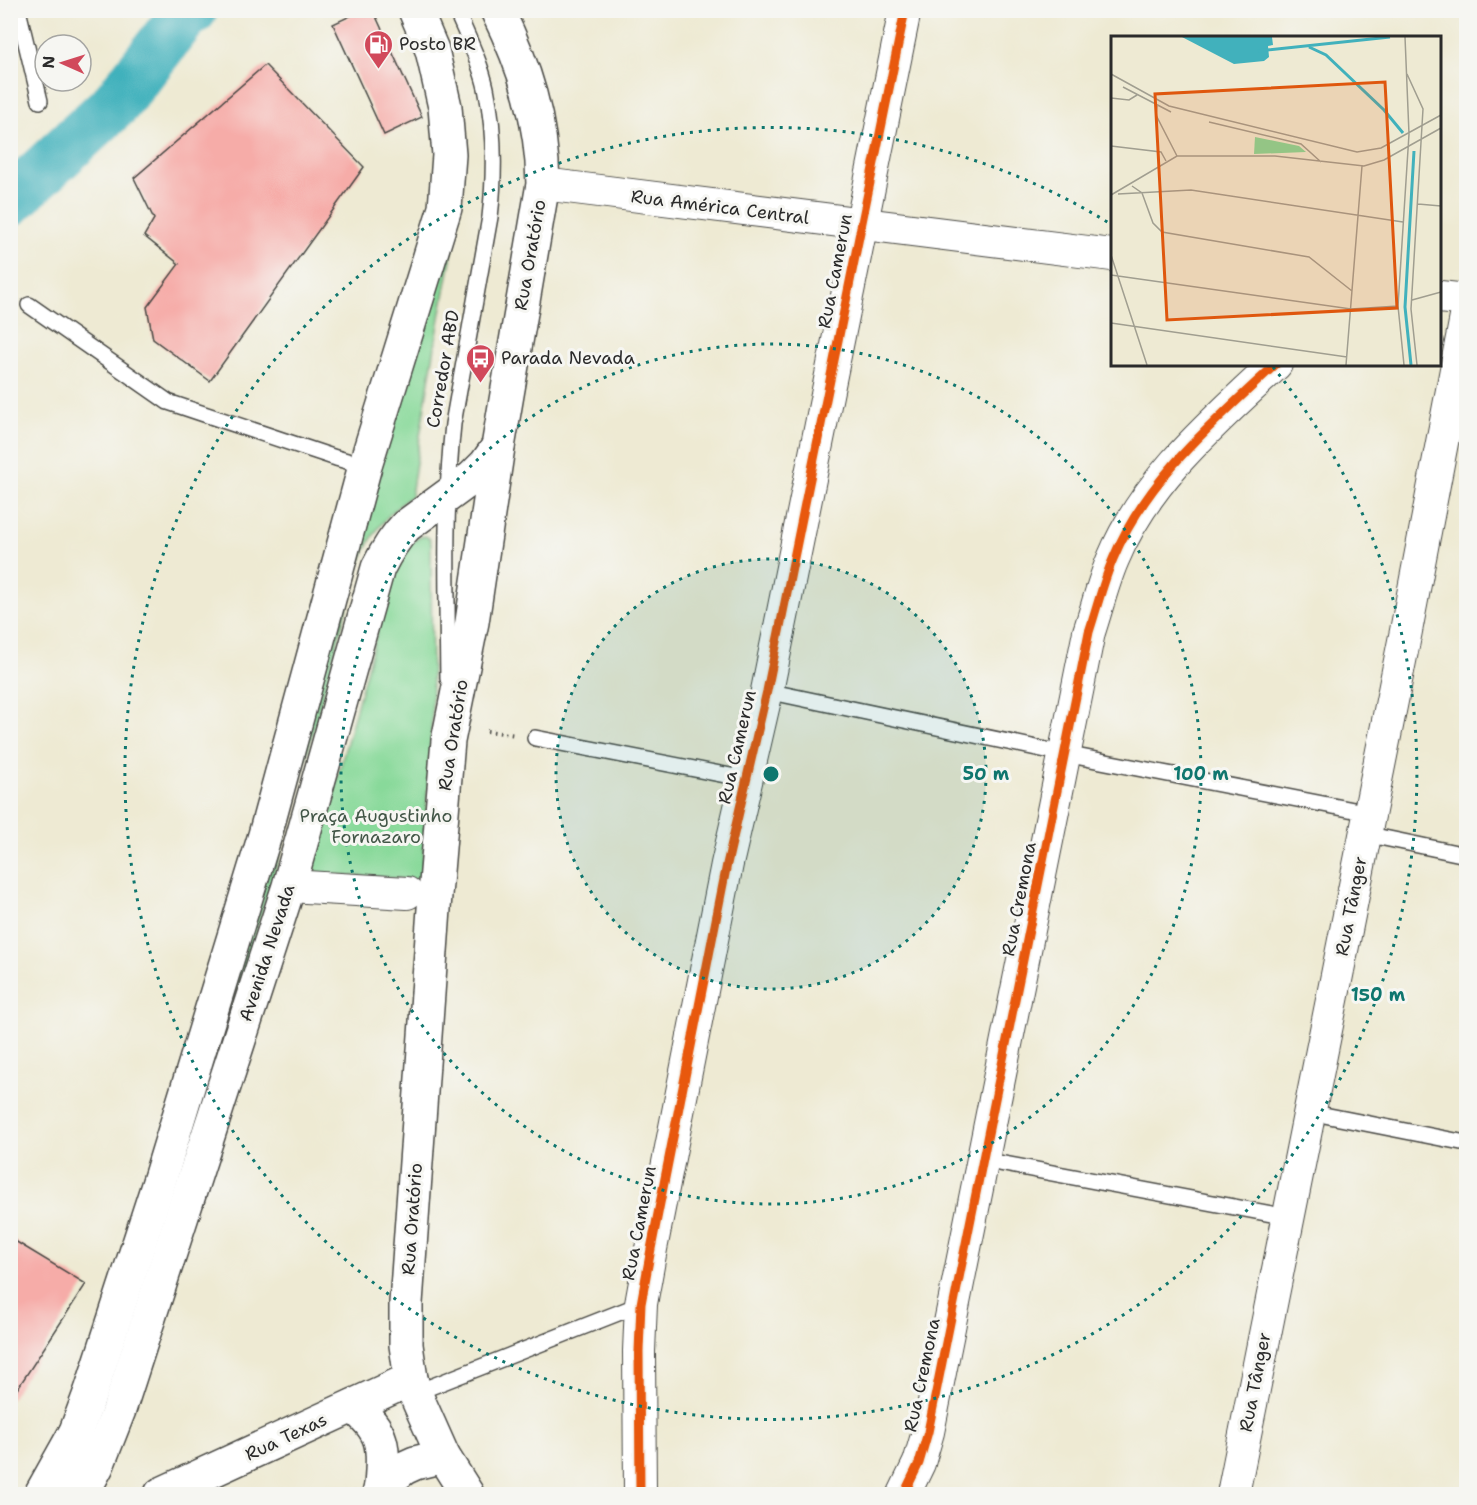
<svg xmlns="http://www.w3.org/2000/svg" width="1477" height="1505" viewBox="0 0 1477 1505" font-family="'Shantell Sans',sans-serif">
	<style>
		.green { fill: #88d99a; stroke: #5a8262; stroke-width: 1.5 }
		.lines { fill: none; stroke-linecap: round; stroke-linejoin: round }
		.river { stroke: #41b1bc; stroke-width: 51 }
		.building { fill: #f6aca8 }
		.lane-casing { stroke: #484844; stroke-width: 18 }
		.street-casing { stroke: #484844; stroke-width: 34 }
		.secondary-casing { stroke: #484844; stroke-width: 36 }
		.primary-casing { stroke: #484844; stroke-width: 36 }
		.path { stroke: #484844; stroke-width: 4; stroke-dasharray: 1.5 4.5; stroke-linecap: butt }
		.lane { stroke: #fff; stroke-width: 15 }
		.street { stroke: #fff; stroke-width: 32 }
		.secondary { stroke: #fff; stroke-width: 33 }
		.primary { stroke: #fff; stroke-width: 33 }
		.cycleway-casing { stroke: #f6f6f2; stroke-width: 13 }
		.cycleway { stroke: #e8590c; stroke-width: 9 }
		.ring { fill: none; stroke: #0f766e; stroke-width: 3; stroke-dasharray: 3 6 }
		.labels { text-anchor: middle; stroke-width: 6; stroke-linejoin: round; paint-order: stroke }
		.poi-label { font-size: 18px; fill: #2b2b2b; stroke: #f6f6f2; text-anchor: start }
		.street-label { font-size: 18px; fill: #2b2b2b; stroke: #f6f6f2 }
		.park-label { font-size: 18px; fill: #425647; stroke: #f6f6f2 }
		.inset-river { fill: none; stroke: #41b1bc; stroke-width: 3 }
		.inset-road { fill: none; stroke: #a09e90; stroke-width: 1.5 }
		.view { fill: #df570e; fill-opacity: 0.15; stroke: #df570e; stroke-width: 3 }
		.inset-edge { fill: none; stroke: #2b2b2b; stroke-width: 3 }
		.centre { fill: #0f766e; stroke: #f6f6f2; stroke-width: 3 }
		.ring-label { font-size: 18px; text-anchor: middle; font-weight: bold; fill: #0f766e; stroke: #f6f6f2; stroke-width: 6; stroke-linejoin: round; paint-order: stroke }
	</style>
	<rect width="100%" height="100%" fill="#f6f6f2"/>
	<filter id="ink" filterUnits="userSpaceOnUse"><feTurbulence type="fractalNoise" baseFrequency=".0167" numOctaves="2"/><feDisplacementMap in="SourceGraphic" scale="12" xChannelSelector="R" yChannelSelector="G"/><feConvolveMatrix kernelMatrix="1 2 1 2 8 2 1 2 1" color-interpolation-filters="sRGB"/></filter>
	<filter id="wash" filterUnits="userSpaceOnUse"><feTurbulence type="fractalNoise" baseFrequency=".008" numOctaves="4" result="noise"/><feDisplacementMap in="SourceGraphic" scale="24" xChannelSelector="R" yChannelSelector="G"/><feGaussianBlur stdDeviation="1.35" result="paint"/><feColorMatrix in="noise" values="0 0 0 0 0 0 0 0 0 0 0 0 0 0 0 0 0 1.4 0 .05"/><feComposite in="paint" operator="in"/></filter>
	<g filter="url(#wash)">
		<rect width="100%" height="100%" fill="#eeead3"/>
		<!-- green -->
		<g class="green">
			<path d="M 448,247 L 453,248 C 437,331 423,413 411,496 C 384,516 370,536 358,567 L 279,857 L 181,1177 L 175,1175 L 364,518 Z"/>
			<path d="M 425,536 L 429,538 L 431,543 L 432,718 L 422,880 L 323,874 L 316,872 L 313,867 L 390,584 C 396,568 406,538 425,536 Z"/>
		</g>
		<g class="lines">
			<!-- river -->
			<path class="river" d="M 10,201 L 116,103 L 183,17 L 192,10"/>
		</g>
		<g id="blocks">
			<!-- building -->
			<g class="building">
				<path d="M 363,10 L 373,10 L 422,117 L 384,135 L 333,24 Z"/>
				<path d="M 265,65 L 364,167 L 210,381 L 153,339 L 147,307 L 179,264 L 144,236 L 154,219 L 134,178 Z"/>
				<path d="M 10,1238 L 86,1284 L 10,1400 Z"/>
			</g>
		</g>
	</g>
	<g filter="url(#ink)">
		<use href="#blocks" fill-opacity="0" stroke="#484844" stroke-width="1.5"/>
		<g class="lines">
			<defs>
				<g id="lane">
					<path d="M 18,10 L 40,101"/>
					<path d="M 29,305 L 168,402 L 336,458 L 365,466"/>
					<path d="M 448,679 C 447,593 444,509 453,424 L 490,217 C 495,174 495,131 486,88 C 480,61 467,36 456,10"/>
					<path d="M 767,691 L 1065,754 L 1369,813"/>
					<path d="M 535,738 L 746,779"/>
					<path d="M 1365,834 L 1466,855"/>
					<path d="M 1309,1112 L 1466,1143"/>
					<path d="M 983,1160 L 1288,1217"/>
					<path d="M 415,1393 L 641,1304"/>
				</g>
				<g id="street">
					<path d="M 543,184 L 1112,255"/>
					<path d="M 1440,297 L 1466,300"/>
					<path d="M 289,886 L 407,893"/>
					<path d="M 640,1494 L 639,1351 L 641,1304 L 651,1249 L 727,864 L 767,691 L 905,10"/>
					<path d="M 904,1494 L 919,1463 L 928,1432 L 1089,632 C 1097,608 1103,582 1113,559 C 1146,479 1214,422 1276,364"/>
					<path d="M 1233,1494 L 1406,631 L 1466,317"/>
				</g>
				<g id="secondary">
					<path d="M 353,1406 C 385,1432 384,1446 381,1486"/>
					<path d="M 41,1494 L 74,1435"/>
					<path d="M 82,1494 L 97,1466 L 119,1410 L 289,886 L 378,568 C 386,552 394,538 406,526 L 473,477 L 486,464 L 498,447"/>
					<path d="M 379,1494 L 381,1486 L 404,1468 L 415,1463 L 443,1456"/>
				</g>
				<g id="primary">
					<path d="M 83,1494 L 73,1485 L 69,1472 L 75,1434 L 91,1391 L 158,1185 L 265,835 L 365,466 L 445,208 L 449,155 L 445,107 L 432,50 L 415,10"/>
					<path d="M 161,1494 L 411,1379"/>
					<path d="M 467,1494 L 443,1456 L 415,1393 L 411,1379 L 406,1345 L 406,1303 L 435,895 L 448,741 L 472,622 L 498,447 L 543,184 C 542,120 525,67 497,10"/>
				</g>
			</defs>
			<!-- lane casing -->
			<use href="#lane" class="lane-casing"/>
			<!-- street casing -->
			<use href="#street" class="street-casing"/>
			<!-- secondary casing -->
			<use href="#secondary" class="secondary-casing"/>
			<!-- primary casing -->
			<use href="#primary" class="primary-casing"/>
			<!-- path -->
			<path class="path" d="M 487,731 L 516,735"/>
			<!-- lane -->
			<use href="#lane" class="lane"/>
			<!-- street -->
			<use href="#street" class="street"/>
			<!-- secondary -->
			<use href="#secondary" class="secondary"/>
			<!-- primary -->
			<use href="#primary" class="primary"/>
			<defs>
				<g id="cycleway">
					<path d="M 640,1494 L 639,1351 L 641,1304 L 651,1249 L 727,864 L 767,691 L 905,10"/>
					<path d="M 904,1494 L 919,1463 L 928,1432 L 1089,632 C 1097,608 1103,582 1113,559 C 1146,479 1214,422 1276,364"/>
				</g>
			</defs>
			<!-- cycleway casing -->
			<use href="#cycleway" class="cycleway-casing"/>
			<!-- cycleway -->
			<use href="#cycleway" class="cycleway"/>
		</g>
	</g>
	<!-- distance rings -->
	<circle cx="771" cy="774" r="215" fill="#0f766e" fill-opacity=".12"/>
	<g class="ring">
		<circle cx="771" cy="774" r="215"/>
		<circle cx="771" cy="774" r="430"/>
		<path d="M1273 367A646 646 0 1 1 1109 223"/>
	</g>
	<!-- icons -->
	<defs>
		<symbol id="fuel-pin" viewBox="-11 -11 22 30"><path d="M0 17L-7.5 6A9.5 9.5 0 1 1 7.5 6Z" fill="#d1495b" stroke="#f6f6f2"/><path d="M-5.5-6h7V0h2V4h1.3V-2.5L3-4.5l.8-.8L6-3V5H2.5V1h-1V6h-7ZM-4.2-4.7v3.2H.2V-4.7Z" fill="#fff"/></symbol>
		<symbol id="bus-pin" viewBox="-11 -11 22 30"><path d="M0 17L-7.5 6A9.5 9.5 0 1 1 7.5 6Z" fill="#d1495b" stroke="#f6f6f2"/><path d="M-5-6H5V4H4V6H2V4H-2V6H-4V4H-5ZM-3.5-4V0h7V-4ZM-3.5 1.2v1.5H-2V1.2ZM2 1.2v1.5H3.5V1.2Z" fill="#fff"/></symbol>
	</defs>
	<g fill-rule="evenodd">
		<use href="#fuel-pin" x="362" y="28" width="33" height="45"/>
		<use href="#bus-pin" x="464" y="342" width="33" height="45"/>
	</g>
	<g class="labels">
		<!-- poi labels -->
		<g class="poi-label">
			<text x="399" y="50">Posto BR</text>
			<text x="501" y="364">Parada Nevada</text>
		</g>
		<!-- street labels -->
		<g class="street-label">
			<text transform="translate(720 207) rotate(7)" y="6">Rua América Central</text>
			<text transform="translate(530 255) rotate(-80)" y="6">Rua Oratório</text>
			<text transform="translate(835 271) rotate(-79)" y="6">Rua Camerun</text>
			<text transform="translate(443 369) rotate(-80)" y="6">Corredor ABD</text>
			<text transform="translate(453 735) rotate(-81)" y="6">Rua Oratório</text>
			<text transform="translate(737 747) rotate(-77)" y="6">Rua Camerun</text>
			<text transform="translate(1019 899) rotate(-79)" y="6">Rua Cremona</text>
			<text transform="translate(1351 906) rotate(-79)" y="6">Rua Tânger</text>
			<text transform="translate(267 953) rotate(-72)" y="6">Avenida Nevada</text>
			<text transform="translate(412 1219) rotate(-86)" y="6">Rua Oratório</text>
			<text transform="translate(639 1223) rotate(-79)" y="6">Rua Camerun</text>
			<text transform="translate(922 1375) rotate(-78)" y="6">Rua Cremona</text>
			<text transform="translate(1255 1382) rotate(-79)" y="6">Rua Tânger</text>
			<text transform="translate(286 1437) rotate(-25)" y="6">Rua Texas</text>
		</g>
		<!-- park labels -->
		<g class="park-label">
			<text x="376" y="822">Praça Augustinho<tspan x="376" dy="21">Fornazaro</tspan></text>
		</g>
	</g>
	<!-- overview -->
	<g transform="translate(1111 36)">
		<rect width="330" height="330" fill="#eeead3"/>
		<path d="M 144,101 L 188,110 L 195,116 L 143,118 Z" fill="#88d99a"/>
		<path d="M 71,1 L 161,1 L 162,9 L 157,10 L 158,21 L 153,25 L 123,28 Z" fill="#41b1bc"/>
		<path class="inset-river" d="M 198,11 L 215,19 L 273,74 L 292,97M 147,15 L 279,1M 300,329 L 294,271 L 303,115"/>
		<path class="inset-road" d="M 0,38 L 58,70 L 246,116 L 270,112 L 330,79M 296,38 L 312,73 L 300,273 L 306,329M 12,51 L 60,76M 0,62 L 18,64 L 26,59M 46,70 L 45,79 L 66,120M 98,86 L 190,108 L 210,126M 0,110 L 50,116 L 55,125M 21,150 L 31,157 L 42,187 L 51,196 L 198,221 L 241,255M 7,158 L 80,154 L 292,186M 0,159 L 66,120 L 164,120 L 253,130 L 273,124 L 330,92M 307,168 L 330,170M 0,219 L 36,329M 0,239 L 240,273 L 287,270M 301,264 L 330,256M 0,287 L 236,321M 235,329 L 251,130M 293,329 L 287,270 L 298,98 L 294,1"/>
		<path class="view" d="M 274,46 L 286,272 L 56,284 L 44,58 Z"/>
		<rect width="330" height="330" class="inset-edge"/>
	</g>
	<circle cx="771" cy="774" r="9" class="centre"/>
	<g class="ring-label">
		<text x="986" y="780">50 m</text>
		<text x="1201" y="780">100 m</text>
		<text x="1378" y="1001">150 m</text>
	</g>
	<!-- margin -->
	<rect width="1477" height="1505" fill="none" stroke="#f6f6f2" stroke-width="36"/>
	<!-- north arrow -->
	<g transform="translate(63 63) rotate(273)"><circle r="28" fill="#f6f6f2" stroke="#a5a5a2" stroke-width="1.5"/>
	<path d="M0-4.5L10 22L0 15L-10 22Z" fill="#d1495b"/>
	<text y="-9" font-size="16" font-weight="bold" text-anchor="middle" fill="#2b2b2b">N</text>
	</g>
</svg>
